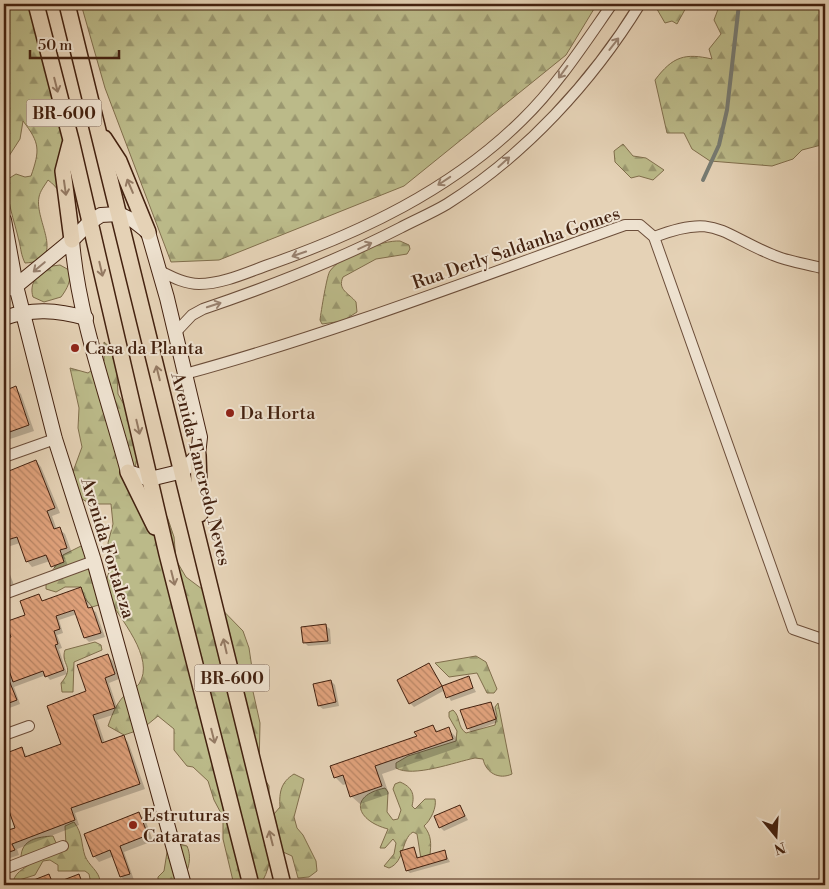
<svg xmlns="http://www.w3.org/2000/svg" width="829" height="889" viewBox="0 0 829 889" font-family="'Libre Bodoni',serif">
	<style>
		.forest { fill: url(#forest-firs); stroke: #806e4c }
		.shadow { fill: #0003 }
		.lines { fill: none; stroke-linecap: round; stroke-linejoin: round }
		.stream { stroke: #767b73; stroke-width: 4 }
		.building { fill: url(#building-back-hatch); stroke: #442210 }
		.street-casing { stroke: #6c4e3a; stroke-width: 12 }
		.secondary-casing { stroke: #442210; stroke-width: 16 }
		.primary-casing { stroke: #442210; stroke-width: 18 }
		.street { stroke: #eee2d0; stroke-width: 10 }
		.secondary { stroke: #eee2d0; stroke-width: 14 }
		.primary { stroke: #e5d2b6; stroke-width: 15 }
		.oneway { stroke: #998270 }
		.oneway2 { stroke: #947a63 }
		.poi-dot { fill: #8f2418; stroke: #eee2d0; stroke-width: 2 }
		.labels { text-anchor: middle; stroke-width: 4; stroke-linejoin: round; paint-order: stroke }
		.shield { fill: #eee2d0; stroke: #775c4a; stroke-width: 1 }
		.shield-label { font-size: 16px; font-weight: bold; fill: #442210 }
		.street-label { font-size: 18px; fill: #442210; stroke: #eee2d0 }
		.poi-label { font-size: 18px; fill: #442210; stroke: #eee2d0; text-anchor: start }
	</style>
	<defs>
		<pattern id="forest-firs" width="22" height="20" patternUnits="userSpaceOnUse" patternTransform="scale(1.25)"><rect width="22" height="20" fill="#bbba89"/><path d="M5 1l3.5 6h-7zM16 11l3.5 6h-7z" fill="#9a976f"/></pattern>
		<pattern id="building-back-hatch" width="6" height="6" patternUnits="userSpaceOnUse" patternTransform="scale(1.25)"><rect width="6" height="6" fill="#e0a27c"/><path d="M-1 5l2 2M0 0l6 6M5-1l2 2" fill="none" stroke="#b78464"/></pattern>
	</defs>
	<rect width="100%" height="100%" fill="#e5d2b6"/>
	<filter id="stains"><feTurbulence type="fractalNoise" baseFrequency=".004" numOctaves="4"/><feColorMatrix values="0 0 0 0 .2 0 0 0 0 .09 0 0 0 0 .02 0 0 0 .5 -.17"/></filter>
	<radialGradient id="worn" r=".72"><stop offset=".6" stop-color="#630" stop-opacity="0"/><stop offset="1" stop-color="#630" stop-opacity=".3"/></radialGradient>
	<!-- forest -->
	<g class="forest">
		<path d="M 4,4 L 29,4 L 53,93 L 77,198 L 73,206 C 60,196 59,188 48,180 C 45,185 40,191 39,197 C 34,221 68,261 25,263 C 21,255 21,249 19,241 C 14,219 6,201 8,179 L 16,174 L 25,177 L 31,176 C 40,150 40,143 23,121 L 20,139 L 9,156 L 4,155 Z"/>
		<path d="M 81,4 L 597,4 L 566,55 L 404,186 L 219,260 L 171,262 L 105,88 Z"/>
		<path d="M 654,4 L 688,4 L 677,24 L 672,21 L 665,23 Z"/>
		<path d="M 720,4 L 818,4 L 819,9 L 825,12 L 825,144 L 802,150 L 793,159 L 772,166 L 710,161 L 692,149 L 684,133 L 667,133 L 655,80 C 673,56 685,53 712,59 L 709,49 L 721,34 L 714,20 Z"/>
		<path d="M 623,144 L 633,156 L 646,158 L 664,170 L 653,180 L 639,176 L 631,178 L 615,162 L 614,151 Z"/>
		<path d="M 400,241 L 409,245 L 410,249 L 407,254 L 376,259 L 343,277 C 337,290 349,293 356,302 L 357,312 L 343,321 L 322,324 L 320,320 C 321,312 327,274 330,271 C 340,256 382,240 400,241 Z"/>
		<path d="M 60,265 L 69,270 C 72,280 67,289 61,297 L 44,302 L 33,297 C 29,284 37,275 45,267 Z"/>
		<path d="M 104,342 L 119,355 L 117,375 L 118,394 L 128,412 L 138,450 L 135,469 L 143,487 L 159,500 L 168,519 L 174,537 L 176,560 L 186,577 L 202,589 L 243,631 L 249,648 L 252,668 L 252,687 L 260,723 L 259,770 L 269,786 L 269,795 C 266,827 279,857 260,885 L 234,885 L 223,839 L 223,817 L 214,800 L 208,781 L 193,767 L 187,766 L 174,750 L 174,729 L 158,716 L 142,729 L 124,735 L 108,726 C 112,715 116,704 124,696 C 128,691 136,688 139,684 C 156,658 119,618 108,597 L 102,604 L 92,607 L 84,597 L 81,587 L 65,587 L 56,592 L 46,589 L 46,580 L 63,555 L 81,546 L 89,549 L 105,585 L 112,562 L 108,543 L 113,524 L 111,504 L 90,504 L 76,495 L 71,477 L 82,447 L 78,428 L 79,408 L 70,368 L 88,373 L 104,361 Z"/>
		<path d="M 95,642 L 101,645 L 102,650 L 74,662 L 73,692 L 62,692 L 61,683 C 76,666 60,665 65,650 Z"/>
		<path d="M 476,656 L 486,662 L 497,689 L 494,693 L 487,693 L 477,673 L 449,677 L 435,663 Z"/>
		<path d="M 498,703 L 512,774 C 499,780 486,773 483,759 L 475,758 C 455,762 413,778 396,768 L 396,763 L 408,756 L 456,741 L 457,731 L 449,717 L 449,712 L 453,710 C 461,717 457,727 466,733 L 495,725 L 497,716 L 495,707 Z"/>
		<path d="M 294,774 L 304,779 L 294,817 L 297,828 L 303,835 L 316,861 L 317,871 L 309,877 L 298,878 L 292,856 L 283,852 L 274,814 L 280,807 C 279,792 281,782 294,774 Z"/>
		<path d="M 400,782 C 412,787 415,794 412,806 L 415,809 L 425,799 L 435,799 C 437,807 431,820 424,826 C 432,836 431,844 430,855 L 421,859 L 417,834 L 413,832 C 401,839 405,862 389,868 L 384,866 L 394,854 L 396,843 L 393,839 L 385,848 L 380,848 L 388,829 C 357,821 347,796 385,788 L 388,792 L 387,812 L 393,820 L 398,819 L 401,810 L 393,789 L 395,784 Z"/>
		<path d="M 74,822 C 83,834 81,844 85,856 C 89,866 99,871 100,881 L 96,885 L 91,884 L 89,874 L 85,871 L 58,871 L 58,865 L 50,860 L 43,861 L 35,875 L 13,882 C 16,869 28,869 34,859 L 15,871 L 4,874 L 4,864 L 21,858 C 21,839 38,837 53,836 L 57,845 L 66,845 L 65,826 Z"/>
		<path d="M 176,843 L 187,846 C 193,860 187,872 181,885 L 158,885 L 158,877 L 164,871 L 168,846 Z"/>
	</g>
	<!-- shadow -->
	<g class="shadow">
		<path d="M 4,260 L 6,282 L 4,282 Z"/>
		<path d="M 15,388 L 21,394 L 34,431 L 7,440 L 4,437 L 4,392 Z"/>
		<path d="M 36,461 L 41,467 L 60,513 L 52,516 L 57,530 L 59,529 L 65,534 L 72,553 L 64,556 L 69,568 L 57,572 L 50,561 L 32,567 L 27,561 L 20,543 L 4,548 L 4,474 Z"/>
		<path d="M 4,565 L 8,569 L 15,588 L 4,592 Z"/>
		<path d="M 81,589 L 85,593 L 90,609 L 96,612 L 105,637 L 89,642 L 85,638 L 77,614 L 59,620 L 63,633 L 57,635 L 62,648 L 59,649 L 67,674 L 50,680 L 46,675 L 14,687 L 20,704 L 4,710 L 4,641 L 12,638 L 39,596 L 44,602 Z"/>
		<path d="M 326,626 L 330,629 L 331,644 L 308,646 L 304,642 Z"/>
		<path d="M 108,656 L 113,661 L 119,679 L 109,683 L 119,713 L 97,720 L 105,743 L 123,737 L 128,742 L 145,789 L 75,813 L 79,825 L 17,849 L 19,855 L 4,860 L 4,833 L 17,828 L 12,814 L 7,815 L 4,812 L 4,755 L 21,749 L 28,757 L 62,745 L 87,692 Z"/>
		<path d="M 429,664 L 443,687 L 468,677 L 476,692 L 451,701 L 445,690 L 414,707 L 410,703 Z"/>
		<path d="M 331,681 L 335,685 L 339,706 L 323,709 L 319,706 Z"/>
		<path d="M 491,704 L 494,707 L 498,722 L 471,732 L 468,728 Z"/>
		<path d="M 433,727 L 439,732 L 448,729 L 456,737 L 460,747 L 382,774 L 389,794 L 360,804 L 351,796 L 346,784 L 343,785 L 335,777 L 419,737 Z"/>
		<path d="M 460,806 L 468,820 L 444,831 L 440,827 Z"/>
		<path d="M 139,814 L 145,819 L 153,841 L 124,852 L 134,880 L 127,882 L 121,877 L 114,856 L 99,862 L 94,856 Z"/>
		<path d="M 414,848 L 419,859 L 444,851 L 450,862 L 410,873 L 407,870 Z"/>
		<path d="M 49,875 L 55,884 L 79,876 L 86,885 L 21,885 Z"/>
	</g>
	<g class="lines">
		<!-- stream -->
		<path class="stream" d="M 703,180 L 719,145 L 727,110 L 739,4"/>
	</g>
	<!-- building -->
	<g class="building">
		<path d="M 16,386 L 29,425 L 4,434 L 4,391 Z"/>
		<path d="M 36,460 L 55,508 L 47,511 L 54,529 L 60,527 L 67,548 L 60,550 L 64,562 L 51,567 L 46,555 L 26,562 L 17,537 L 4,541 L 4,473 Z"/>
		<path d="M 81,587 L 88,608 L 92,607 L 101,633 L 84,638 L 74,610 L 56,616 L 60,629 L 54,631 L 58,644 L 55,645 L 64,670 L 45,677 L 43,671 L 13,682 L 4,656 L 4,640 L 11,637 L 5,622 L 25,615 L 20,601 L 39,594 L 42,601 Z"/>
		<path d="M 326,624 L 328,641 L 303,643 L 301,627 Z"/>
		<path d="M 108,654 L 115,674 L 105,678 L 115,708 L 93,715 L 102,743 L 124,735 L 140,784 L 71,808 L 75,820 L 12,844 L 15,850 L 4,854 L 4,823 L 8,830 L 15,828 L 8,808 L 4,810 L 4,754 L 22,747 L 25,757 L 61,744 L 47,706 L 86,691 L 77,665 Z"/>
		<path d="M 429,663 L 442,686 L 409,704 L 397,680 Z"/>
		<path d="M 4,668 L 17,700 L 4,705 Z"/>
		<path d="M 469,676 L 473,688 L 446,698 L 442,686 Z"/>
		<path d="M 331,680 L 336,702 L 318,706 L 313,684 Z"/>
		<path d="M 491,702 L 496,719 L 467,729 L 460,710 Z"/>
		<path d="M 433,725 L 436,732 L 449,727 L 453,739 L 375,766 L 382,786 L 350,797 L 343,775 L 334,778 L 330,766 L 417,736 L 414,732 Z"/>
		<path d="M 460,805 L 465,816 L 439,828 L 434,816 Z"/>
		<path d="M 139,812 L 148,835 L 120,846 L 130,874 L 120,877 L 110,850 L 93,857 L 84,834 Z"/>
		<path d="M 414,847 L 417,858 L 445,850 L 447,859 L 406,871 L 400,851 Z"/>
		<path d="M 49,874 L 53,884 L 79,874 L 83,885 L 21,885 Z"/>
	</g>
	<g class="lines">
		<defs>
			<g id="street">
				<path d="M 654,237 C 716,213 719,233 773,255 C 789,262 808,264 825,269"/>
				<path d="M 160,271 C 172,277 185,284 199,284 C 222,284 246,273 268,265 C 360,233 451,190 522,120 C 557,86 584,44 612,4"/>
				<path d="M 175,333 L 192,315 L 203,309 C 271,286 336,261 400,228 C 415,220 432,213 447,204 C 525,155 592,82 640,4"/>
				<path d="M 185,374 C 335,333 479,277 625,225 L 640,225 L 654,237 L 793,629 L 822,639 L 825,638"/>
				<path d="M 4,457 L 55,439"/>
				<path d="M 4,594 L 94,561"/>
				<path d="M 4,735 L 29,726"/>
				<path d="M 4,869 L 63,846"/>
			</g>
			<g id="secondary">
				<path d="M 4,220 L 16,286 L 55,439 L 94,561 L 184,885"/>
				<path d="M 4,290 L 16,286 L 72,240 L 90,222 L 101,215 L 119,214 L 134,221 L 148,232 L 167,298 L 200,437 L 198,455 L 183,471 L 150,479 L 128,472 C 108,397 78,317 72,240"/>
				<path d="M 4,318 C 32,308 57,310 86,318"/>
			</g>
			<g id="primary">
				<path d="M 36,4 L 71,140 L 167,554 L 251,885"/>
				<path d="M 67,4 L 283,885"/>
				<path d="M 104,138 L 119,161 L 148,232"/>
				<path d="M 70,144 L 63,171 L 72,240"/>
				<path d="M 198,455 L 200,514"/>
				<path d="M 128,472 L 155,527"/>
			</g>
		</defs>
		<!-- street casing -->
		<use href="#street" class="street-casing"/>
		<!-- secondary casing -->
		<use href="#secondary" class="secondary-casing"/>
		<!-- primary casing -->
		<use href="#primary" class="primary-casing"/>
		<!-- street -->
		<use href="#street" class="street"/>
		<!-- secondary -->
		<use href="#secondary" class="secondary"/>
		<!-- primary -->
		<use href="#primary" class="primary"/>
	</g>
	<!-- one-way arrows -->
	<defs><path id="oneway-shaft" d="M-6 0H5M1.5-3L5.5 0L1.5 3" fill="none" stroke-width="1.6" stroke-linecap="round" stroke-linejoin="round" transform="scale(1.25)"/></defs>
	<g class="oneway">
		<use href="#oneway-shaft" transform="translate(614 44) rotate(-52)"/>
		<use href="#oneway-shaft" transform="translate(563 72) rotate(126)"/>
		<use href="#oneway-shaft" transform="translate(504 162) rotate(-42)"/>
		<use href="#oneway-shaft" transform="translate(444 181) rotate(146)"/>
		<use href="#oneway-shaft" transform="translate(365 246) rotate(-25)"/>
		<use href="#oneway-shaft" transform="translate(299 254) rotate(161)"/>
		<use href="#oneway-shaft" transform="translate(39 267) rotate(140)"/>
		<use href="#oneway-shaft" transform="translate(214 305) rotate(-18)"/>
	</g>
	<g class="oneway2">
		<use href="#oneway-shaft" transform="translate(56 85) rotate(76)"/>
		<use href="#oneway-shaft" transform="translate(130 186) rotate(-113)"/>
		<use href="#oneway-shaft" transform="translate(65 188) rotate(82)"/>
		<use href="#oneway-shaft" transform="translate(101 269) rotate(77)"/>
		<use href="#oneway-shaft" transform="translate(158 373) rotate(-104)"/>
		<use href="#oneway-shaft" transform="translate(138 427) rotate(77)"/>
		<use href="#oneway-shaft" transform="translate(173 578) rotate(76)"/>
		<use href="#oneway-shaft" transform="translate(225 646) rotate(-103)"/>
		<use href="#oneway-shaft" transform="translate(213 736) rotate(76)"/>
		<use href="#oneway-shaft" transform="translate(271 838) rotate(-104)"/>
	</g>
	<!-- markers -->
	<g class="poi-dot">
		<circle cx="75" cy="348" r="5"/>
		<circle cx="230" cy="413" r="5"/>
		<circle cx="133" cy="825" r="5"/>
	</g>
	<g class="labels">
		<!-- shield labels -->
		<g class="shield">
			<rect x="26.5" y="99.5" width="75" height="27" rx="4"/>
			<rect x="194.5" y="664.5" width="75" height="27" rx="4"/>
		</g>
		<g class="shield-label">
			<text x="64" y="119">BR-600</text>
			<text x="232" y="684">BR-600</text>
		</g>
		<!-- street labels -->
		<g class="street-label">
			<text transform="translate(516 248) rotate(-19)" y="6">Rua Derly Saldanha Gomes</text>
			<text transform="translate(201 469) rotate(76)" y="6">Avenida Tancredo Neves</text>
			<text transform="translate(108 548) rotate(73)" y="6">Avenida Fortaleza</text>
		</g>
		<!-- poi labels -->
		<g class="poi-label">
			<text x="85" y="354">Casa da Planta</text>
			<text x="240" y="419">Da Horta</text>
			<text x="143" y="821">Estruturas<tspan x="143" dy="21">Cataratas</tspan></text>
		</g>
	</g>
	<!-- margin -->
	<rect width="829" height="889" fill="none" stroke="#e5d2b6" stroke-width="20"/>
	<rect x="5" y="5" width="819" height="879" fill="none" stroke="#442210" stroke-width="2.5"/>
	<rect x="10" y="10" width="809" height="869" fill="none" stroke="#442210"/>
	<!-- north arrow -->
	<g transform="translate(776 836) rotate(162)" stroke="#eee2d0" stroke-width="4" paint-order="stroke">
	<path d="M0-4L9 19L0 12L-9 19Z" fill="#442210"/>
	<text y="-8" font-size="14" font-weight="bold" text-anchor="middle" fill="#442210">N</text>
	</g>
	<!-- scale -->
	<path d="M30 50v8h89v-8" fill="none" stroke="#442210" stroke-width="2.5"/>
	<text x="38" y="50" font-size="15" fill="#442210" stroke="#eee2d0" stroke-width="4" paint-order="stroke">50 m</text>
	<rect width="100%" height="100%" filter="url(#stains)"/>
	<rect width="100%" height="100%" fill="url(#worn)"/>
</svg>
